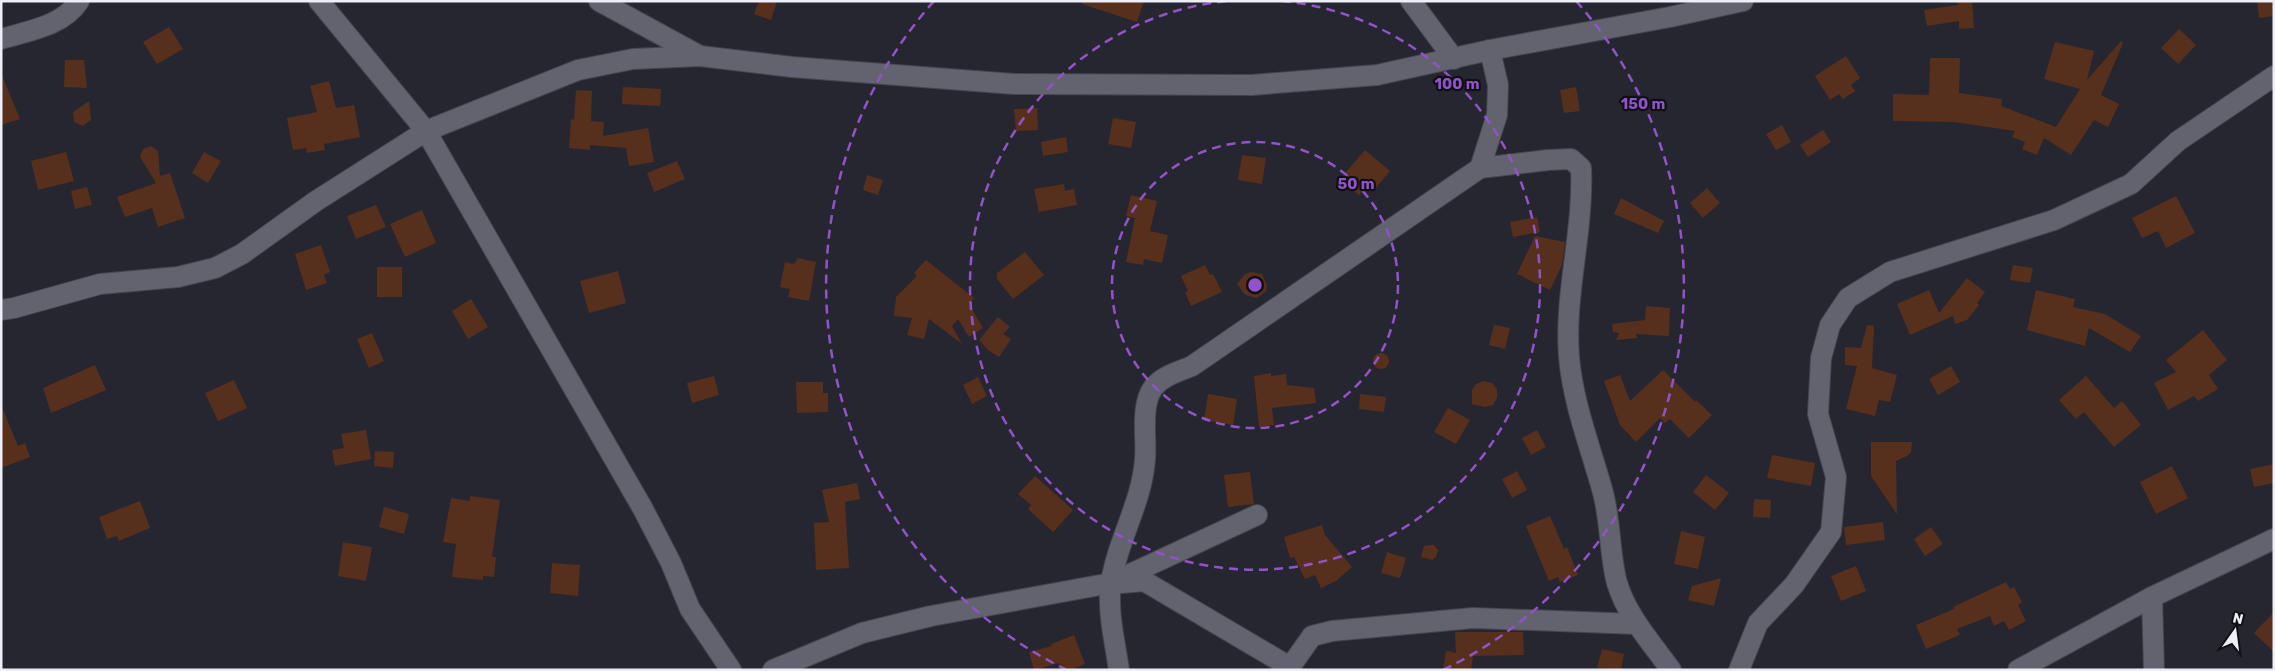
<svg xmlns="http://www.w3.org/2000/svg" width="2275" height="671" viewBox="0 0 2275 671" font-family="Rubik,sans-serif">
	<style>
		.building { fill: #572f1d }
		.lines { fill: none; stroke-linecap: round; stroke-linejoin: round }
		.minor-casing { stroke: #45454d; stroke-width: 22 }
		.minor { stroke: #63636f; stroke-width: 20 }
		.ring { fill: none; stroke: #9253ca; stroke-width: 2.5; stroke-dasharray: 9 6 }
		.centre { fill: #9253ca; stroke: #101014; stroke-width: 2.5 }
		.ring-label { font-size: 15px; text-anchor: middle; font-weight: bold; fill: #9253ca; stroke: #101014; stroke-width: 4.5; stroke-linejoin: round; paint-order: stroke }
	</style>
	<rect width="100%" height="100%" fill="#262630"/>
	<!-- building -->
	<g class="building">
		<path d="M 759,1 L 777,1 L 771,20 L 754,14 Z"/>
		<path d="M 1083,1 L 1144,1 L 1137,22 L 1082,4 Z"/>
		<path d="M 1957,1 L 1972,1 L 1974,28 L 1959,29 L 1959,21 L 1927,26 L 1924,10 L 1958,5 Z"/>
		<path d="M 2257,1 L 2274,1 L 2274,16 L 2259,18 Z"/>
		<path d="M 169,27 L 183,49 L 157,64 L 143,42 Z"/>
		<path d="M 2179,29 L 2196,45 L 2178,64 L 2161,48 Z"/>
		<path d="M 2121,41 L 2123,43 L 2101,95 L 2119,104 L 2108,127 L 2094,120 L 2071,155 L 2044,138 L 2037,155 L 2022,149 L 2025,142 L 2012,137 L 2015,131 L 1954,122 L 1893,121 L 1893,94 L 1929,95 L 1930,58 L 1960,58 L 1959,93 L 2002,99 L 2001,106 L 2056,127 L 2080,89 L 2044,79 L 2055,42 L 2094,51 L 2087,80 Z"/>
		<path d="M 1846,56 L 1860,78 L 1851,85 L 1855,91 L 1843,99 L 1839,94 L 1830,100 L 1815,76 Z"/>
		<path d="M 65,60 L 84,60 L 87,88 L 64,87 Z"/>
		<path d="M 1,73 L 20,119 L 1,125 Z"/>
		<path d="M 329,81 L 336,108 L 354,105 L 360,137 L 324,144 L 325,150 L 307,153 L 306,148 L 293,150 L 287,118 L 317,112 L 310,86 Z"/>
		<path d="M 623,87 L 661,89 L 660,106 L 622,104 Z"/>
		<path d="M 1576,87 L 1580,111 L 1564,113 L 1560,90 Z"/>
		<path d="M 576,90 L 592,91 L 591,121 L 604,122 L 603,136 L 648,128 L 654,162 L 629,166 L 626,148 L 590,145 L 590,150 L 569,148 L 571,119 L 574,120 Z"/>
		<path d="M 89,101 L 91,120 L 83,126 L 74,122 L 73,112 Z"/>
		<path d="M 1037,108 L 1038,130 L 1016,131 L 1014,109 Z"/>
		<path d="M 1113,118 L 1136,122 L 1131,148 L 1108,144 Z"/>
		<path d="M 1782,125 L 1791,142 L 1776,150 L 1766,134 Z"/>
		<path d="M 1823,130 L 1831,142 L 1808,157 L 1800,145 Z"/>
		<path d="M 1066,137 L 1068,152 L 1043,156 L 1041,142 Z"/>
		<path d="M 151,146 L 158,151 L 160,176 L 170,173 L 185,218 L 158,227 L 152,208 L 125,217 L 117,197 L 156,183 L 140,157 L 143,149 Z"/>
		<path d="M 1365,150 L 1390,171 L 1374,190 L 1368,184 L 1359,195 L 1340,179 Z"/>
		<path d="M 66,152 L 74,181 L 38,190 L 31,161 Z"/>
		<path d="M 204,152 L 221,161 L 208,183 L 192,173 Z"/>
		<path d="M 1242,155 L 1266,158 L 1262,184 L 1238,180 Z"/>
		<path d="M 677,161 L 685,179 L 654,192 L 647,173 Z"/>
		<path d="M 867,175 L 883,180 L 878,195 L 863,190 Z"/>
		<path d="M 1064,184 L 1065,191 L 1074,189 L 1077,205 L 1039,212 L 1034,189 Z"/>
		<path d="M 87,187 L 92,205 L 75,209 L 71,191 Z"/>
		<path d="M 1707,188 L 1720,203 L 1703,218 L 1690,203 Z"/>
		<path d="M 1131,195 L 1157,201 L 1150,231 L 1168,235 L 1162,263 L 1144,259 L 1143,265 L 1126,262 L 1135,218 L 1126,216 Z"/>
		<path d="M 2176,196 L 2195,233 L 2166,248 L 2158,231 L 2142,238 L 2132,218 Z"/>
		<path d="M 1621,198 L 1664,221 L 1658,233 L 1614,214 Z"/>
		<path d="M 376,205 L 386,227 L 356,239 L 347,216 Z"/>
		<path d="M 422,210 L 436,243 L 405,257 L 390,224 Z"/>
		<path d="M 1537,217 L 1540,232 L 1513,237 L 1510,222 Z"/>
		<path d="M 1535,236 L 1565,242 L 1562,265 L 1550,290 L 1517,274 Z"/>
		<path d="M 321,245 L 330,272 L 324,275 L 327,283 L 306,290 L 295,254 Z"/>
		<path d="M 1025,252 L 1044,275 L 1013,299 L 997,279 L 997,273 Z"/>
		<path d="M 798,258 L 816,262 L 809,301 L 788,297 L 790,289 L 780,287 L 785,262 L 794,264 Z"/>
		<path d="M 926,260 L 974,298 L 969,304 L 983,328 L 969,337 L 958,319 L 952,326 L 962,344 L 929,319 L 924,339 L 907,335 L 912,318 L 894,316 L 896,297 L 917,276 L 914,273 Z"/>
		<path d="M 1205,265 L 1210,275 L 1213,274 L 1222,292 L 1191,306 L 1185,292 L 1188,291 L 1181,276 Z"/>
		<path d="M 2013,265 L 2033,268 L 2030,283 L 2010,280 Z"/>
		<rect x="377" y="267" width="25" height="30"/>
		<path d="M 618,271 L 626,303 L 589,313 L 580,281 Z"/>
		<path d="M 1251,272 L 1262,274 L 1267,285 L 1266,291 L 1257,298 L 1245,295 L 1237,284 L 1245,274 Z"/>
		<path d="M 1967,278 L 1985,292 L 1977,303 L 1979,305 L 1967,320 L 1955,324 L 1953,316 L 1910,335 L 1897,304 L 1929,290 L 1939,313 Z"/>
		<path d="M 2036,290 L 2075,299 L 2073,307 L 2105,314 L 2141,336 L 2130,352 L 2089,328 L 2085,346 L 2027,330 Z"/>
		<path d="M 471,299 L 488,327 L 468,339 L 452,311 Z"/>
		<path d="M 1646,306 L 1670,308 L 1669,336 L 1636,334 L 1637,338 L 1616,340 L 1619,333 L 1613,332 L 1612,324 L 1645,320 Z"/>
		<path d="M 998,317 L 1010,327 L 1003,334 L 1011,339 L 999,357 L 988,350 L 979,340 Z"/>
		<path d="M 1494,325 L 1510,328 L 1505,349 L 1489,345 Z"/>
		<path d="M 1867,325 L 1874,326 L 1872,368 L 1897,375 L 1890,402 L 1879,400 L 1875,416 L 1846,409 L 1857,366 L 1845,365 L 1845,347 L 1861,348 Z"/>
		<path d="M 2203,330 L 2227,360 L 2209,375 L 2218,389 L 2198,401 L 2194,396 L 2168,410 L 2154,383 L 2176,372 L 2166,360 Z"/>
		<path d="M 372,333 L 384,361 L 369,368 L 357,339 Z"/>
		<circle cx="1381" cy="361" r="8"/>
		<path d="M 95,365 L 106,390 L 51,413 L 43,388 Z"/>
		<path d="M 1951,366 L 1960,382 L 1938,395 L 1929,379 Z"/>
		<path d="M 1663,370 L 1695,402 L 1696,400 L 1712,415 L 1689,438 L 1670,419 L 1665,423 L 1660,418 L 1636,442 L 1620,425 L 1604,381 L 1620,375 L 1630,401 Z"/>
		<path d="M 1271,373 L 1271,376 L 1286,374 L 1287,385 L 1314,388 L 1316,403 L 1272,408 L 1274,425 L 1259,427 L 1254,376 Z"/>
		<path d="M 714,376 L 719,395 L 692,403 L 687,383 Z"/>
		<path d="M 2086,376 L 2114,408 L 2122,401 L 2141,425 L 2114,447 L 2084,412 L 2076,419 L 2059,400 Z"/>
		<path d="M 978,377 L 987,396 L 972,404 L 963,385 Z"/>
		<path d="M 234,380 L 247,408 L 218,421 L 205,393 Z"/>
		<path d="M 1484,381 L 1492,383 L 1497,389 L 1497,398 L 1493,405 L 1485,407 L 1472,404 L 1472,390 L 1476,384 Z"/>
		<path d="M 796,382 L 823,382 L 823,393 L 828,393 L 828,412 L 797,413 Z"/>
		<path d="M 1208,394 L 1237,399 L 1233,425 L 1204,420 Z"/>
		<path d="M 1360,394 L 1386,397 L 1384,412 L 1359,409 Z"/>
		<path d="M 1,405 L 18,446 L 25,443 L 30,457 L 1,468 Z"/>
		<path d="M 1448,408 L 1470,420 L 1456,444 L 1434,432 Z"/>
		<path d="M 366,430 L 371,459 L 335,466 L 332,450 L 344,448 L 341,434 Z"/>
		<path d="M 1537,430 L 1546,447 L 1531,455 L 1522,438 Z"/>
		<path d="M 1871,442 L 1912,442 L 1911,452 L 1907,456 L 1896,461 L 1897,514 L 1871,476 Z"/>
		<path d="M 375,451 L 394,452 L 393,468 L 374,466 Z"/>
		<path d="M 1772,455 L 1815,463 L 1811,486 L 1767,478 Z"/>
		<path d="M 2274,464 L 2274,483 L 2254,487 L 2250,469 Z"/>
		<path d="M 2172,466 L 2188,498 L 2156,514 L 2140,482 Z"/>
		<path d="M 1517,471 L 1527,490 L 1512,498 L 1502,479 Z"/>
		<path d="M 1250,472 L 1254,504 L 1228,507 L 1224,475 Z"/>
		<path d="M 1706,475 L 1729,493 L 1715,510 L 1693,492 Z"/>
		<path d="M 1035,476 L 1073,510 L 1053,532 L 1028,509 L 1031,505 L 1018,494 Z"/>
		<path d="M 857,483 L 860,499 L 845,502 L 849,568 L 816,570 L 814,523 L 829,522 L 822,490 Z"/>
		<path d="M 470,496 L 500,500 L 492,557 L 496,557 L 494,577 L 483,576 L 483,580 L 452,577 L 456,544 L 443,542 L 451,498 L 470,501 Z"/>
		<path d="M 1754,499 L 1771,500 L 1770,518 L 1753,517 Z"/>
		<path d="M 140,501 L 150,528 L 119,541 L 117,536 L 107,539 L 99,517 Z"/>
		<path d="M 384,507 L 409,514 L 404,534 L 379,527 Z"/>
		<path d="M 1550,516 L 1564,549 L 1567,547 L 1578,575 L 1560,582 L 1558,577 L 1549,581 L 1526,526 Z"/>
		<path d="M 1883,522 L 1885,540 L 1846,545 L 1844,527 Z"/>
		<path d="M 1322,525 L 1325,535 L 1352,567 L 1336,581 L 1321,588 L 1315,575 L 1305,579 L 1294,557 L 1290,558 L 1284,537 Z"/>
		<path d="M 1931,527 L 1943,544 L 1925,556 L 1914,539 Z"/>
		<path d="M 1681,531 L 1705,537 L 1698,569 L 1674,564 Z"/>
		<path d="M 343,542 L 372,547 L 366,581 L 338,576 Z"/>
		<path d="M 1429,545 L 1434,545 L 1438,550 L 1436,557 L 1432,560 L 1421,557 L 1424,546 Z"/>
		<path d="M 1387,552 L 1406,558 L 1400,578 L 1381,573 Z"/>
		<path d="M 552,563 L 580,565 L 578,596 L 550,593 Z"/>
		<path d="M 1856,566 L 1866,591 L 1841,601 L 1831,576 Z"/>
		<path d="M 1721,578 L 1714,606 L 1688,600 L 1692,586 Z"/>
		<path d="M 2006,582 L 2010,589 L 2014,587 L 2022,602 L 2018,605 L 2026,621 L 2009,630 L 2004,621 L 1994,626 L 1990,616 L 1957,629 L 1960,635 L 1926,649 L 1916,625 L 1954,609 L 1953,607 Z"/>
		<path d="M 2274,612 L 2274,652 L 2254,633 Z"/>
		<path d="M 1455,632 L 1523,632 L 1524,655 L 1473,656 L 1471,670 L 1443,670 L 1446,651 L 1456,653 Z"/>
		<path d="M 1074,635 L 1085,664 L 1070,670 L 1061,670 L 1059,663 L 1034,670 L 1029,652 L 1052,646 L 1051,644 Z"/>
		<path d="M 1602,649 L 1624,654 L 1621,670 L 1597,668 Z"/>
	</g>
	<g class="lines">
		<defs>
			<g id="minor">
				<path d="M 319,1 L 426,131 L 643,509 L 671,563 L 690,609 L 731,670"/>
				<path d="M 599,1 L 700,56"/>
				<path d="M 1411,1 L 1454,59"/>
				<path d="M 1,39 C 28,31 63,26 79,1"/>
				<path d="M 1480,168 L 1548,160 L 1571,159 L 1581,168 C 1584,231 1564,294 1569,357 C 1573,403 1590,446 1602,489 C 1611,519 1609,553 1617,583 C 1627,616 1651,642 1671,670"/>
				<path d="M 1,310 L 14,308 L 100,284 L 178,277 L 215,268 L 242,254 L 316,201 L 426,131 L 578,70 L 633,59 L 700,56 L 792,67 L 1014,84 L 1252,85 L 1377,75 L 1490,50 L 1670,17 L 1743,1"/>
				<path d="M 1121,583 L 1144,581 L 1290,667"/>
				<path d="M 2152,597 L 2154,670"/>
				<path d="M 773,670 L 862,633 L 931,616 L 1111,583 L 1257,515"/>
				<path d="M 1119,670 C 1115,642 1107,611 1111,583 C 1117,541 1142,503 1145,459 C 1147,439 1140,406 1153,388 C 1162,376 1178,372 1192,366 L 1480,168 L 1497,115 L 1498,85 L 1490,50"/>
				<path d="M 1288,670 L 1312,636 L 1332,631 L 1473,618 L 1637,624"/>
				<path d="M 1739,670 L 1758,623 L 1794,585 L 1831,532 L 1836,477 L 1818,414 L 1821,358 L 1830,325 L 1848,298 L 1890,272 L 2054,220 L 2131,184 L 2178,141 L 2274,76"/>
				<path d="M 2018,670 L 2152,597 L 2274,539"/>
			</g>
		</defs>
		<!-- minor casing -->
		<use href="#minor" class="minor-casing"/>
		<!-- minor -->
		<use href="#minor" class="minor"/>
	</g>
	<!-- distance rings -->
	<g class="ring">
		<circle cx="1255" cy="285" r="143"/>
		<path d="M1282 1A285 285 0 1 1 1228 1"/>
		<path d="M1067 670A428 428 0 0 1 934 1M1576 1A428 428 0 0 1 1443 670"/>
	</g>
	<circle cx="1255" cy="285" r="8" class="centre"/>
	<g class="ring-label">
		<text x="1457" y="89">100 m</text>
		<text x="1643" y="109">150 m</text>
		<text x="1356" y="189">50 m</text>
	</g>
	<!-- border -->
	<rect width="2275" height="671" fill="none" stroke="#eeeef6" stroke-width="5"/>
	<!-- north arrow -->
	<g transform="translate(2235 631) rotate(14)" stroke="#101014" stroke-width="4" paint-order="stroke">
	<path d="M0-4L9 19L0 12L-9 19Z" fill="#eeeef6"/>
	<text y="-8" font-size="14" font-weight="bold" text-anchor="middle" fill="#eeeef6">N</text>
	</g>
</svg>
